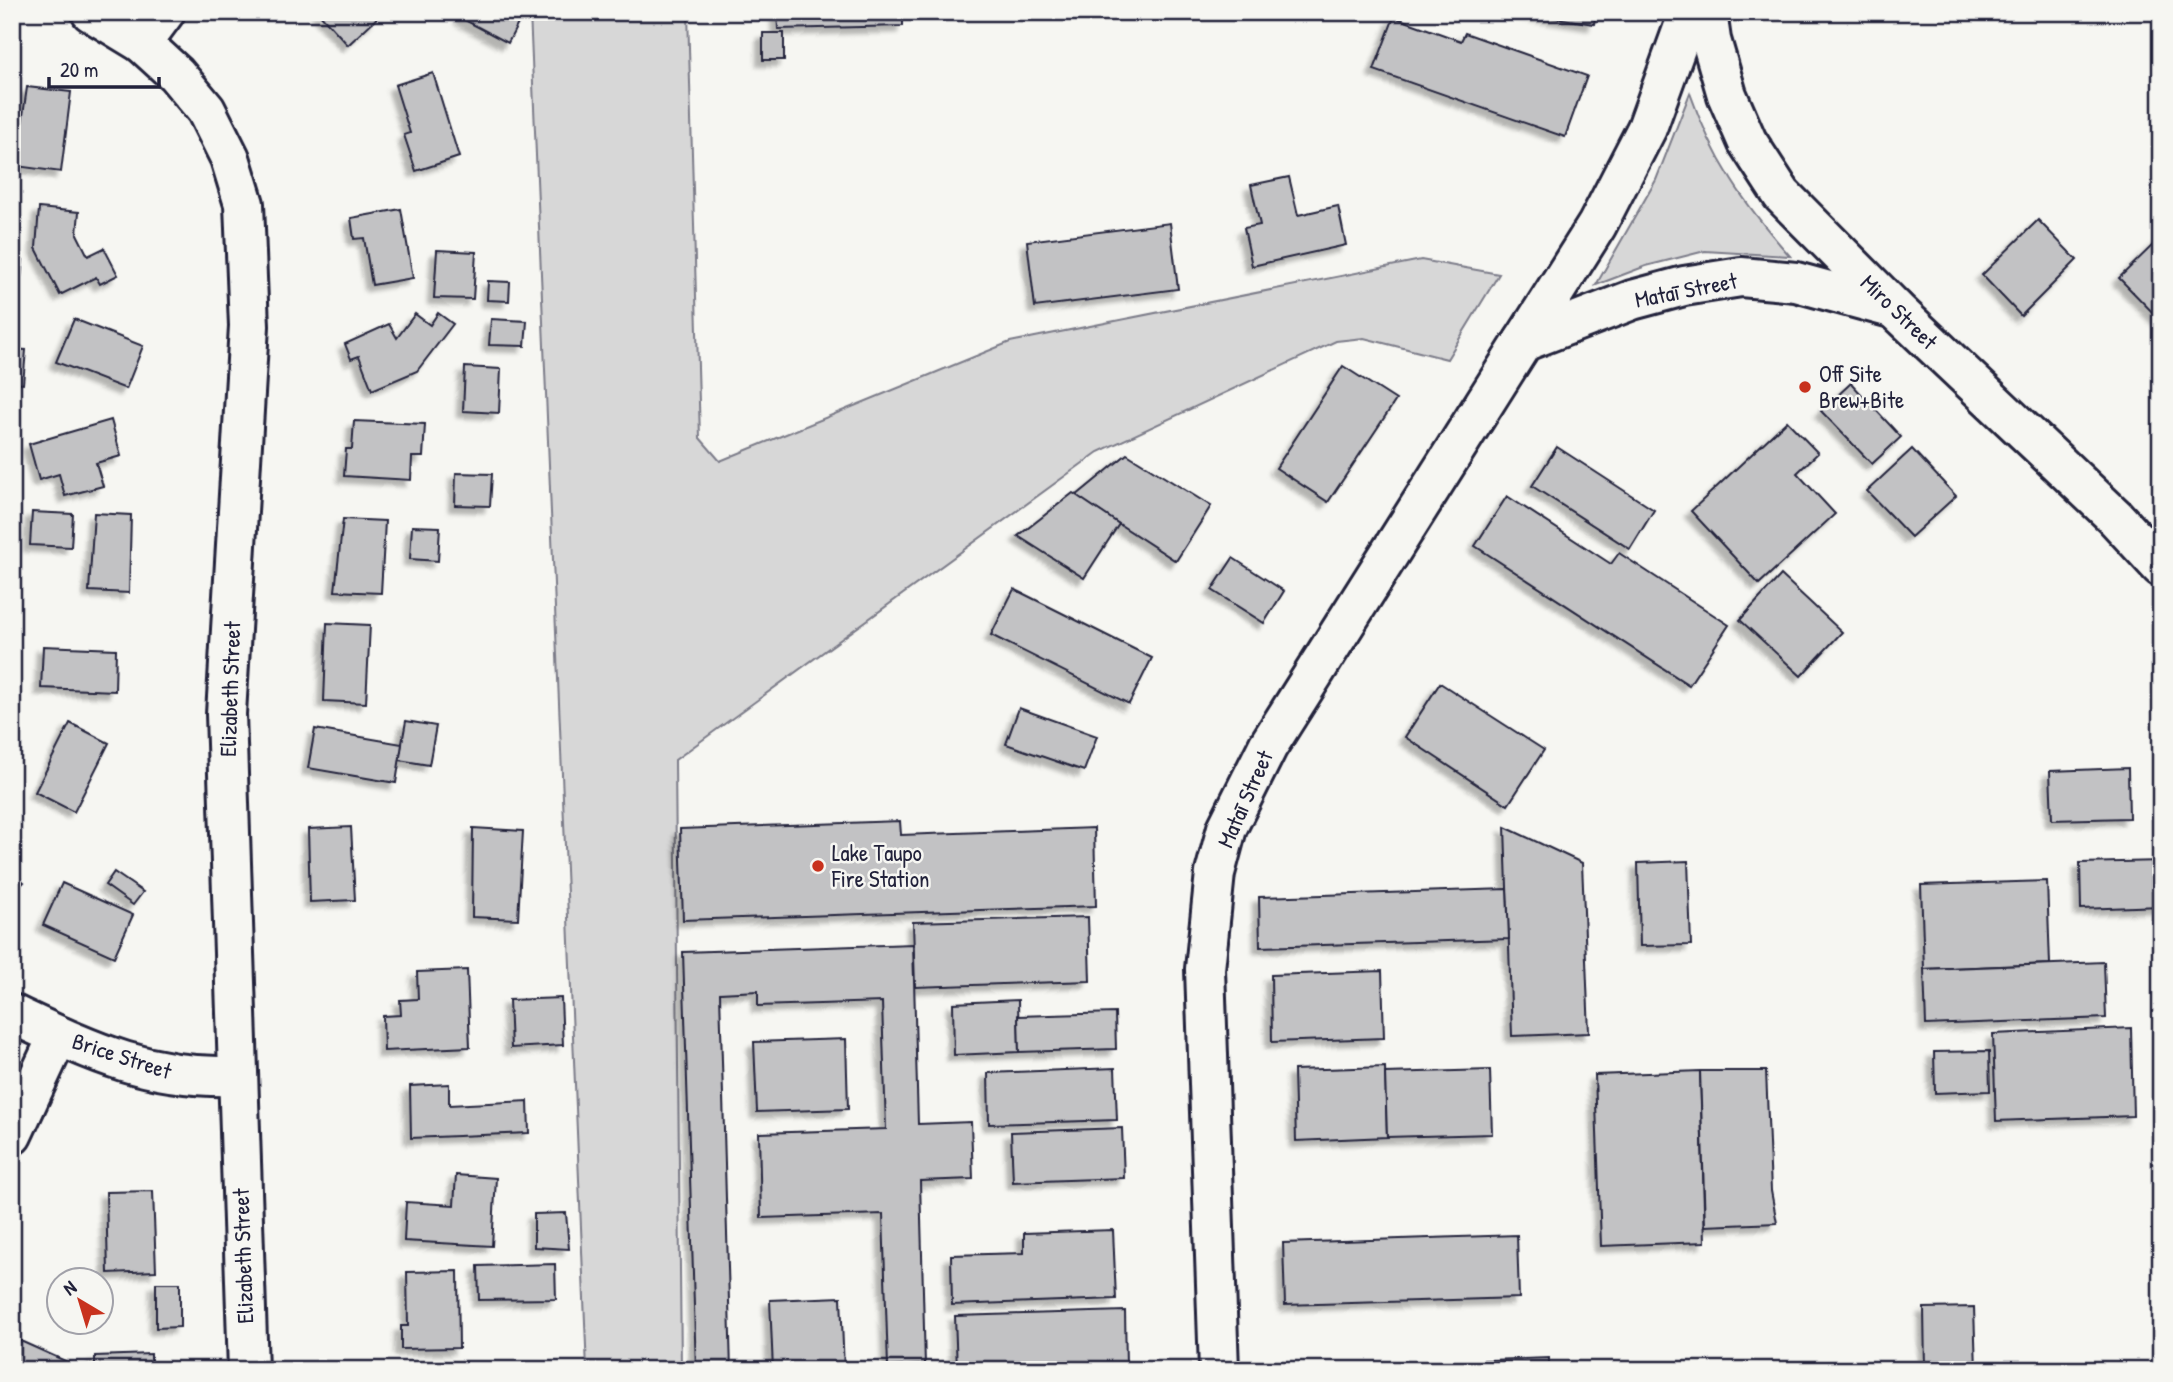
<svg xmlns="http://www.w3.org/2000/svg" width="2173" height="1382" viewBox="0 0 2173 1382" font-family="'Patrick Hand',sans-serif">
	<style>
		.green { fill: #d7d7d7; stroke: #7c7c89; stroke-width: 2 }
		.building { fill: #c2c2c4; stroke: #22223b; stroke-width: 2; filter: url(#shadow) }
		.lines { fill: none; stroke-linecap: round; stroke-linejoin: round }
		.minor-casing { stroke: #22223b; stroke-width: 44 }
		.tertiary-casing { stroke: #22223b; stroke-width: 44 }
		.minor { stroke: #f6f6f2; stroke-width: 38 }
		.tertiary { stroke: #f6f6f2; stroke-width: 38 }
		.poi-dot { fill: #c8321e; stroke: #f6f6f2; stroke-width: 2.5 }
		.labels { text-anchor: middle; stroke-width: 5; stroke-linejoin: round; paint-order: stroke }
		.street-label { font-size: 23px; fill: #22223b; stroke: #f6f6f2 }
		.poi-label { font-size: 23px; fill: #22223b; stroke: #f6f6f2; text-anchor: start }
	</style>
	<defs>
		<filter id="shadow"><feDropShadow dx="-6" dy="6" stdDeviation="2" flood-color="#0004"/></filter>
	</defs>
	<rect width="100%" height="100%" fill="#f6f6f2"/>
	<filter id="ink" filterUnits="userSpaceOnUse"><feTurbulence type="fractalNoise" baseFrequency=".0143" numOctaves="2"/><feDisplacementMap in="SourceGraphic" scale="14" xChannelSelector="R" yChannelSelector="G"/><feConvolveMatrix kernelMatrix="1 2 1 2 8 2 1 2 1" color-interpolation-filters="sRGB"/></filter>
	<g filter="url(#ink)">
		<!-- green -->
		<g class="green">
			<path d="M 530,12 L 688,12 L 700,438 L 720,461 L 1010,342 L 1421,260 L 1499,274 L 1447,359 L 1364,338 L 1336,341 L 1098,452 L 675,760 L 681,1370 L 587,1370 Z"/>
			<path d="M 1690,93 C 1713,159 1744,204 1790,256 L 1705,251 L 1646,266 L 1596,285 L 1656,180 Z"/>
		</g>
		<!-- building -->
		<g class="building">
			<path d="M 318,12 L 372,12 L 377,18 L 348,45 Z"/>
			<path d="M 464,12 L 524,12 L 508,43 L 461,18 Z"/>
			<path d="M 777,12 L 903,12 L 903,26 L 778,29 Z"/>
			<path d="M 1519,12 L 1596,12 L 1594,24 Z"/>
			<path d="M 1394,17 L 1461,41 L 1465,33 L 1587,76 L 1565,137 L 1374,70 Z"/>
			<rect x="763" y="33" width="21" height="27"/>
			<path d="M 433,73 L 459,157 L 416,171 L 404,135 L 410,133 L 395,85 Z"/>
			<path d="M 27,87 L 71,92 L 61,172 L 16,166 Z"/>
			<path d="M 1289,177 L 1298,215 L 1338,206 L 1346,245 L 1252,266 L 1244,228 L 1260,225 L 1251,185 Z"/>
			<path d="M 39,208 L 79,212 L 77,234 L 88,256 L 104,248 L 118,275 L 100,284 L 96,277 L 60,295 L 36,248 Z"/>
			<path d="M 401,209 L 413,278 L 372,285 L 364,238 L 354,239 L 351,218 Z"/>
			<path d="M 2038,220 L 2077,260 L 2021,316 L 1982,275 Z"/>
			<path d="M 1170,223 L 1178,289 L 1035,307 L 1027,241 Z"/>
			<path d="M 2161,237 L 2161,321 L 2119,278 Z"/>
			<path d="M 437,250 L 476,252 L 473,299 L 434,298 Z"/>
			<path d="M 12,259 L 23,260 L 19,295 L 12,294 Z"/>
			<path d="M 488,281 L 510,282 L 509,301 L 487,300 Z"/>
			<path d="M 438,313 L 453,324 L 417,371 L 372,390 L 359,356 L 351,359 L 345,344 L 389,324 L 397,338 L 415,314 L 430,325 Z"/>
			<path d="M 74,319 L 143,346 L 126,389 L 56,362 Z"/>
			<path d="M 491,319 L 527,321 L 525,346 L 489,345 Z"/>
			<path d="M 12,349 L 26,350 L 23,384 L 12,383 Z"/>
			<path d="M 1343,366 L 1396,400 L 1328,502 L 1276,468 Z"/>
			<path d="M 465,367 L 501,369 L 499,413 L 463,411 Z"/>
			<path d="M 1851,383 L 1901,437 L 1872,464 L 1821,411 Z"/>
			<path d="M 111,420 L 121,456 L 96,463 L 103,486 L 65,496 L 59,474 L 39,480 L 29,444 Z"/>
			<path d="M 354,421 L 425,424 L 423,457 L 412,457 L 411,480 L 344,476 L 346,449 L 352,449 Z"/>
			<path d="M 1787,421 L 1818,453 L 1797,473 L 1835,514 L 1759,584 L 1691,511 Z"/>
			<path d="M 1557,447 L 1654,510 L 1630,549 L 1532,486 Z"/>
			<path d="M 1912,449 L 1956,496 L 1911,537 L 1867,491 Z"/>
			<path d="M 1127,454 L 1211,506 L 1176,561 L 1076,496 Z"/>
			<path d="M 456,473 L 492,474 L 490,506 L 455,505 Z"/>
			<path d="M 1073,493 L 1119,524 L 1084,578 L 1018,536 Z"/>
			<path d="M 1507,496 L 1611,564 L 1619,553 L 1729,625 L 1689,685 L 1475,546 Z"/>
			<path d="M 32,512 L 73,514 L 71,547 L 30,545 Z"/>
			<path d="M 94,513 L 131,515 L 129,593 L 89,591 Z"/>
			<path d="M 343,519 L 385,521 L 381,593 L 335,591 Z"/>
			<path d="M 412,526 L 440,527 L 438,561 L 410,559 Z"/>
			<path d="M 1233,558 L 1284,591 L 1264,623 L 1212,590 Z"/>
			<path d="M 1781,575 L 1842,632 L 1801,676 L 1740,620 Z"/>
			<path d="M 1014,589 L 1152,658 L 1129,704 L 991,635 Z"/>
			<path d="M 12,610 L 17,610 L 16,637 L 12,637 Z"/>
			<path d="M 327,623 L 370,625 L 366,703 L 324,701 Z"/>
			<path d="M 43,646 L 116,649 L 115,691 L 41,688 Z"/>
			<path d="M 1440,683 L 1544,750 L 1508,805 L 1405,737 Z"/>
			<path d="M 1019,708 L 1097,736 L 1084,771 L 1006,744 Z"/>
			<path d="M 406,721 L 436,726 L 429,765 L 399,760 Z"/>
			<path d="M 70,723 L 109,743 L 74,812 L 35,792 Z"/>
			<path d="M 315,729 L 402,744 L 396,783 L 308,768 Z"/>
			<path d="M 2128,768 L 2129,818 L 2052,820 L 2050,771 Z"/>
			<path d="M 900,821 L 901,835 L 1094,828 L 1096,906 L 683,920 L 680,829 Z"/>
			<path d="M 351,827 L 355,900 L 310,902 L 308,829 Z"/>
			<path d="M 1505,827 L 1582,863 L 1589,1033 L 1512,1036 Z"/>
			<path d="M 473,828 L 523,831 L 518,919 L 472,917 Z"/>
			<path d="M 1688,861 L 1691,945 L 1640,946 L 1638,863 Z"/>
			<path d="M 2161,861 L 2161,906 L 2081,909 L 2080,863 Z"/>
			<path d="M 12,872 L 24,882 L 12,894 Z"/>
			<path d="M 114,872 L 143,892 L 133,905 L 105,885 Z"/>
			<path d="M 2047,881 L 2050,964 L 1924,969 L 1921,885 Z"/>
			<path d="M 62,883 L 133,915 L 114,957 L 43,925 Z"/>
			<path d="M 1507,889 L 1509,939 L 1260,947 L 1259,897 Z"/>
			<path d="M 1088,917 L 1090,981 L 915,987 L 913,922 Z"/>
			<path d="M 913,944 L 918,1124 L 971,1122 L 973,1179 L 920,1181 L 925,1365 L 888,1367 L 883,1214 L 761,1218 L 759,1133 L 886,1129 L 882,1002 L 758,1006 L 758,991 L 720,993 L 731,1370 L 696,1370 L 683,952 Z"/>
			<path d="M 2104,962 L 2106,1018 L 1926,1025 L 1924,969 Z"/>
			<path d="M 467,970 L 470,1047 L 384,1051 L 383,1016 L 401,1015 L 400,1000 L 418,999 L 417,972 Z"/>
			<path d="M 1382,971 L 1384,1038 L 1272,1042 L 1271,975 Z"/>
			<path d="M 561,998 L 563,1045 L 511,1048 L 509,1000 Z"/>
			<path d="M 1018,1000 L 1019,1052 L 954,1055 L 953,1003 Z"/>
			<path d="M 1115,1013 L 1116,1049 L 1019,1052 L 1018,1016 Z"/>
			<path d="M 2131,1028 L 2133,1116 L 1996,1121 L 1993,1034 Z"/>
			<path d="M 846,1039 L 848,1109 L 757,1112 L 754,1042 Z"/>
			<path d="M 1989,1051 L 1990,1091 L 1935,1093 L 1934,1052 Z"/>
			<path d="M 1385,1067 L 1387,1137 L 1296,1141 L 1294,1070 Z"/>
			<path d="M 1115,1068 L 1117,1120 L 989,1124 L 988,1073 Z"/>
			<path d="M 1490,1070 L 1492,1134 L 1387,1137 L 1385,1073 Z"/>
			<path d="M 1700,1071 L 1705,1242 L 1601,1246 L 1595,1075 Z"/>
			<path d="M 1700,1071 L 1766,1071 L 1771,1191 L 1777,1223 L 1705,1226 Z"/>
			<path d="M 449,1084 L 449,1105 L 528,1101 L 529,1133 L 411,1138 L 410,1086 Z"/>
			<path d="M 1122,1128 L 1124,1178 L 1013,1182 L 1011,1132 Z"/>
			<path d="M 456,1175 L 496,1178 L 492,1246 L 404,1241 L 406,1202 L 454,1205 Z"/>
			<path d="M 153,1191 L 156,1271 L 108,1273 L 106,1192 Z"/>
			<path d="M 566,1213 L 569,1249 L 534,1247 L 534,1214 Z"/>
			<path d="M 1113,1230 L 1116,1299 L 952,1305 L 951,1255 L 1024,1253 L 1024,1233 Z"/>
			<path d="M 1517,1235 L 1519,1298 L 1285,1305 L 1283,1243 Z"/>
			<path d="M 555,1264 L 556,1299 L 479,1300 L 478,1266 Z"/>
			<path d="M 458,1271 L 459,1348 L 401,1349 L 401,1326 L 408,1326 L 407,1272 Z"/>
			<path d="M 156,1283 L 180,1283 L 180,1327 L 156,1328 Z"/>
			<path d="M 841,1297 L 844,1370 L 773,1370 L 770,1300 Z"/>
			<path d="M 1974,1307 L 1976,1370 L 1925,1370 L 1924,1308 Z"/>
			<path d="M 1125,1311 L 1126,1366 L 957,1370 L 955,1316 Z"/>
			<path d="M 16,1339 L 72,1364 L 69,1370 L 12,1370 L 12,1346 Z"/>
			<path d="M 151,1354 L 151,1370 L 95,1370 L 95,1356 Z"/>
			<path d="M 1549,1358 L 1549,1370 L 1375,1370 L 1374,1364 Z"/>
		</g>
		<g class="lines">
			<defs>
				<g id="minor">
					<path d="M 91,12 L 142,43 L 176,74 L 206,110 L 230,158 L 244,204 L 249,326 L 226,714 L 248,1370"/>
					<path d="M 142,43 L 165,12"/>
					<path d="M 1523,342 L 1597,225 L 1647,128 L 1689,12"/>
					<path d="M 12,1014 C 91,1051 147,1079 236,1076"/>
					<path d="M 12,1135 L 58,1036"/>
					<path d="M 1219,1370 L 1205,969 L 1215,873 L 1227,828 L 1268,746 L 1523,342 L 1632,300 L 1684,286 L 1741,277 L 1796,282 L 1895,309"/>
				</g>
				<path id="tertiary" d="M 1707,12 L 1711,40 L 1727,95 L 1747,141 L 1782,195 L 1895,309 L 2114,516 L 2161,567"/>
			</defs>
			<!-- minor casing -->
			<use href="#minor" class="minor-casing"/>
			<!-- tertiary casing -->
			<use href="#tertiary" class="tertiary-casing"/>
			<!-- minor -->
			<use href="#minor" class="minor"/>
			<!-- tertiary -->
			<use href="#tertiary" class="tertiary"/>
		</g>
	</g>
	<!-- markers -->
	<g class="poi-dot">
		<circle cx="1805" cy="387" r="7"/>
		<circle cx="818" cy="866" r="7"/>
	</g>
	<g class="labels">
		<!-- street labels -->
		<g class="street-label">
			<text transform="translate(1686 290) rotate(-11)" y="8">Mataī Street</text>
			<text transform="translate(1899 312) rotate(44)" y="8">Miro Street</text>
			<text transform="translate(230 689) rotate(-88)" y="8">Elizabeth Street</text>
			<text transform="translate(1245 799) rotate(-66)" y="8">Mataī Street</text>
			<text transform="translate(122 1056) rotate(18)" y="8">Brice Street</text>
			<text transform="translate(243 1256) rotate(-92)" y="8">Elizabeth Street</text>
		</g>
		<!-- poi labels -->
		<g class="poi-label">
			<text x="1819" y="382">Off Site<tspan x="1819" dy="26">Brew+Bite</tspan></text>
			<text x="832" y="861">Lake Taupo<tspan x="832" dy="26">Fire Station</tspan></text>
		</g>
	</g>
	<!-- margin -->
	<rect width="2173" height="1382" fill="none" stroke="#f6f6f2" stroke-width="42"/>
	<rect x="21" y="21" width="2131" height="1340" fill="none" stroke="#22223b" stroke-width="2.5" filter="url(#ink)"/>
	<!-- north arrow -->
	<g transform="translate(80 1301) rotate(322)"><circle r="33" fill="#f6f6f2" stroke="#a1a1a9" stroke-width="2"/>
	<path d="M0-5L12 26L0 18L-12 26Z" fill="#c8321e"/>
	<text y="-10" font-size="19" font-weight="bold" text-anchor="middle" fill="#22223b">N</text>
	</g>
	<!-- scale -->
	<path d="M49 77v10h110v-10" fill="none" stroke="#22223b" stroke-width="3.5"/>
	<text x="60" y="77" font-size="21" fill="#22223b" stroke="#f6f6f2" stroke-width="5" paint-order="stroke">20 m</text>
</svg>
